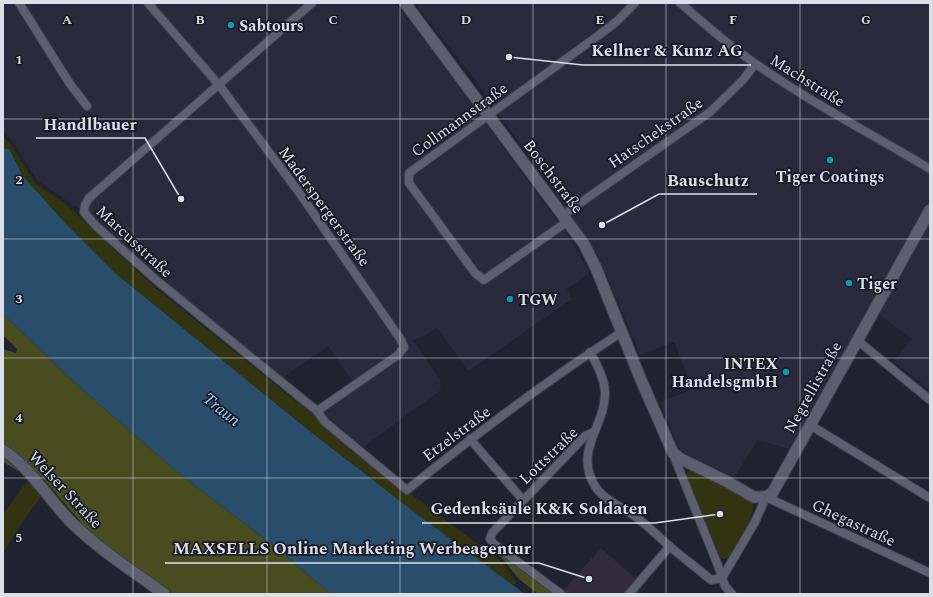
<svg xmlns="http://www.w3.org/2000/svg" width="933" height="597" viewBox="0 0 933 597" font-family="Spectral,serif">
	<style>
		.commercial { fill: #302c3c }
		.built { fill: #292b3d }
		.green { fill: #313411 }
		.forest { fill: #484d20 }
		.water { fill: #284e6c }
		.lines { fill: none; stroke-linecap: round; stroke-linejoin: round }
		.street-casing { stroke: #3d3e4a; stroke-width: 10 }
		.secondary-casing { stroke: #3d3e4a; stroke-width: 13 }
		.street { stroke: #5d5f6f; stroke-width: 8 }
		.secondary { stroke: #5d5f6f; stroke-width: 11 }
		.grid { fill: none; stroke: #dddfe8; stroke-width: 1; stroke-opacity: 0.55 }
		.culture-dot { fill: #0f9aa8; stroke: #181926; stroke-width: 1.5 }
		.labels { text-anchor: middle; stroke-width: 3.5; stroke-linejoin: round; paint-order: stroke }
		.poi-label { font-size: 16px; font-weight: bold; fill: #dddfe8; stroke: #181926; text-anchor: start }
		.street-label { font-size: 16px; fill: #dddfe8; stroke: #181926 }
		.water-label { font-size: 17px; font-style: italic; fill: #9bccf4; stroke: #181926 }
		.grid-label { font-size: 13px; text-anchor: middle; font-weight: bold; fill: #dddfe8; stroke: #181926; stroke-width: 3.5; stroke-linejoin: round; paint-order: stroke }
		.leader { fill: none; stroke: #dddfe8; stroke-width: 1.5 }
		.callout-dot { fill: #dddfe8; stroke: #181926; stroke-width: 1.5 }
		.callout-label { font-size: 17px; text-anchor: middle; font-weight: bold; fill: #dddfe8; stroke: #181926; stroke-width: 3.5; stroke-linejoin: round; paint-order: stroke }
	</style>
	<rect width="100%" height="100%" fill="#212230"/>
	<!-- commercial -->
	<path class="commercial" d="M 601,548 L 636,579 L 637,590 L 642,594 L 566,594 L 563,591 Z"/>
	<!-- built -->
	<g class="built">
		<path d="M 3,3 L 15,3 L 18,8 L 26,3 L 395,3 L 438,58 L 571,240 L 589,273 L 567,289 L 572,299 L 468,371 L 437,327 L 422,337 L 413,340 L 440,380 L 441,390 L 363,447 L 317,408 L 353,382 L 328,346 L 282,378 L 201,314 L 146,266 L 90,212 L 73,205 L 38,181 L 11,139 L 3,130 Z"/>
		<path d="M 415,3 L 930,3 L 930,203 L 790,449 L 758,440 L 734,477 L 686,454 L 677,445 L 660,402 L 693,389 L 674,342 L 640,355 L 607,276 L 592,245 L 473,77 Z"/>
		<path d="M 930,223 L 930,391 L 894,361 L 912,339 L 879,314 Z"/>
	</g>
	<!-- green -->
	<g class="green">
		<path d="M 3,137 L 10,143 L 35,183 L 68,206 L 152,285 L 407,491 L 483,548 C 499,556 506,567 516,582 L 514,586 L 413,511 L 307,429 L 115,273 L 66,224 L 23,176 L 9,149 L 3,148 Z"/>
		<path d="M 690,470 L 694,471 L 735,492 L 753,503 C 754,522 737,542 728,558 L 725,559 L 721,558 L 686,475 Z"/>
		<path d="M 30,478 L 43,494 L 24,520 L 3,553 L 3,514 Z"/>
	</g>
	<!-- forest -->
	<g class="forest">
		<path d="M 3,314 L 75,383 L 176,471 L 270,543 L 331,594 L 173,594 L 115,552 L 86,528 L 40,475 L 30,478 L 3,462 L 3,349 L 16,353 L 17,349 L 3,335 Z"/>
		<path d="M 502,553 L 554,594 L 538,594 L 519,579 L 500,556 L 499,554 Z"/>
	</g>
	<!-- water -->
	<path class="water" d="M 3,148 L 9,149 L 23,176 L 66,224 L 115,273 L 307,429 L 413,511 L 525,594 L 331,594 L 270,543 L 176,471 L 75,383 L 3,314 Z"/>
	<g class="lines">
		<defs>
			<g id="street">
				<path d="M 19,3 L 70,84 L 87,106"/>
				<path d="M 148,3 L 219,85 L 298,191 L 401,340 L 404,347 L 398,355 L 317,411"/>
				<path d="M 312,3 L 89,198 L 85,205 L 84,212 L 95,225 L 155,279 L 317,411 L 325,422 L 407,490 C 476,434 547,380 622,332"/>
				<path d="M 680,3 C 705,24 729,46 756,64 C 811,103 872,134 930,169"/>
				<path d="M 563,215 L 710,112 L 743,80 L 755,64"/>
				<path d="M 568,221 L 484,280 L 475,273 L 409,183 L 409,173 L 599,35 L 616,22 L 635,3"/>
				<path d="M 857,340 L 930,400"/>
				<path d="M 590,352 C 597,365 604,377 605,392 C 606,426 573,450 595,486 C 603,500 623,507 636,517 C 647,525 658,536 668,545 C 682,557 697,568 711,580 L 722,578"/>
				<path d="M 810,425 L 930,498"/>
				<path d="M 470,439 L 523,500"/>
				<path d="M 673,454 L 717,563 L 725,586 L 732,594"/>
				<path d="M 722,578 L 755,522 L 766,497 L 930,573"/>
				<path d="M 561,594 L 494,544 L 490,539 L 492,533 L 585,436 L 594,432"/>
				<path d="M 629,594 L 670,546"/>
			</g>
			<g id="secondary">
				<path d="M 405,3 L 584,244 L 596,268 L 641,380 L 673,453 L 681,459 L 726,481 L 754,497 L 766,497 L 773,492 L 930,210"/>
				<path d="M 3,450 C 32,469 48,499 72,523 C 100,550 133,571 164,594"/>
			</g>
		</defs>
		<!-- street casing -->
		<use href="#street" class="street-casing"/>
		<!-- secondary casing -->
		<use href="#secondary" class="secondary-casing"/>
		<!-- street -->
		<use href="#street" class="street"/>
		<!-- secondary -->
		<use href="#secondary" class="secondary"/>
	</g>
	<!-- grid -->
	<path class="grid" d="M 133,3 L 133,594M 267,3 L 267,594M 400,3 L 400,594M 533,3 L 533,594M 666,3 L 666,594M 800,3 L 800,594M 3,119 L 930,119M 3,239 L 930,239M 3,358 L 930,358M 3,478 L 930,478"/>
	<!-- markers -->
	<g class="culture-dot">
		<circle cx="231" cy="25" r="4"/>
		<circle cx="830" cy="160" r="4"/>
		<circle cx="849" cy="283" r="4"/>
		<circle cx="510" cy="299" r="4"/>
		<circle cx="786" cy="372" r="4"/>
	</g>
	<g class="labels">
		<!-- poi labels -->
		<g class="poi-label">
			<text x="239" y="31">Sabtours</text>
			<text x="830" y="182" text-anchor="middle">Tiger Coatings</text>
			<text x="857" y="289">Tiger</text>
			<text x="518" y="305">TGW</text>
			<text x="778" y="369" text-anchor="end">INTEX<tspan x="778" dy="18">HandelsgmbH</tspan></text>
		</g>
		<!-- street labels -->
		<g class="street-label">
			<text transform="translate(808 80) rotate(32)" y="6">Machstraße</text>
			<text transform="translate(459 119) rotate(-36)" y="6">Collmannstraße</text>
			<text transform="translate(655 132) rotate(-35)" y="6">Hatschekstraße</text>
			<text transform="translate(554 176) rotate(53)" y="6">Boschstraße</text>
			<text transform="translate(325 206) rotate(54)" y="6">Maderspergerstraße</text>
			<text transform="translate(135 241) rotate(43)" y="6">Marcusstraße</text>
			<text transform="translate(812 387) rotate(-61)" y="6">Negrellistraße</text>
			<text transform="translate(456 433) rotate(-37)" y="6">Etzelstraße</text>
			<text transform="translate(548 455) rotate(-44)" y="6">Lottstraße</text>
			<text transform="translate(66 489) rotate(47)" y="6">Welser Straße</text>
			<text transform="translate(854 522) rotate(25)" y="6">Ghegastraße</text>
		</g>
		<!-- water labels -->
		<g class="water-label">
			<text transform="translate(222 409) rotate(39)" y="6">Traun</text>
		</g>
	</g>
	<g class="grid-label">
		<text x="67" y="24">A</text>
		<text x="200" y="24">B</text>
		<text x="333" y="24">C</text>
		<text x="466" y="24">D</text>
		<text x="600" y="24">E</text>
		<text x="733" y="24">F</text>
		<text x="866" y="24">G</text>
		<text x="19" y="64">1</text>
		<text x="19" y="184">2</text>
		<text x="19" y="303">3</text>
		<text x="19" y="422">4</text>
		<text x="19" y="542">5</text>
	</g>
	<!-- callouts -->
	<path class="leader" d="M509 57L583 65H751M181 199L145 138H36M602 225L659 194H757M720 514L655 523H422M589 579L539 563H165"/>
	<g class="callout-dot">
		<circle cx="509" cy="57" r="4"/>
		<circle cx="181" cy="199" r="4"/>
		<circle cx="602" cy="225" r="4"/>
		<circle cx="720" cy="514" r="4"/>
		<circle cx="589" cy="579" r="4"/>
	</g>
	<g class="callout-label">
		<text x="667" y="56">Kellner &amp; Kunz AG</text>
		<text x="90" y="130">Handlbauer</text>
		<text x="708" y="186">Bauschutz</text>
		<text x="539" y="514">Gedenksäule K&amp;K Soldaten</text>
		<text x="352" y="554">MAXSELLS Online Marketing Werbeagentur</text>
	</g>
	<!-- border -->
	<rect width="933" height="597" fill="none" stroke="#dddfe8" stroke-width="8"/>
</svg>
